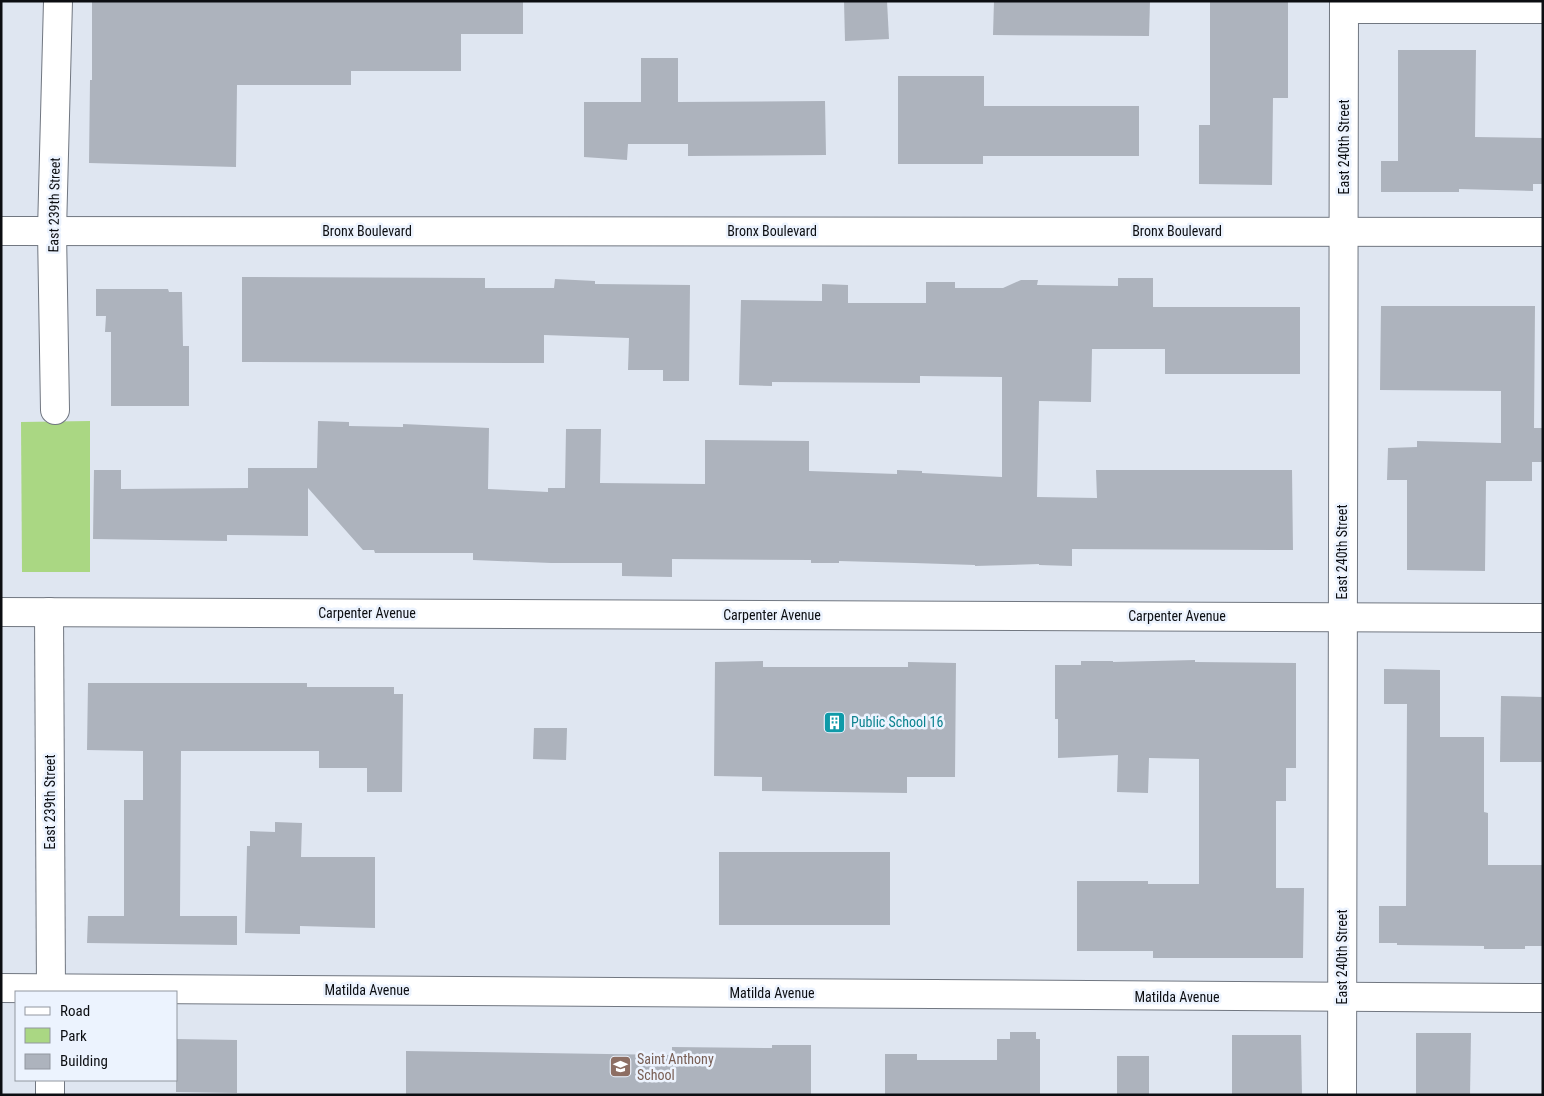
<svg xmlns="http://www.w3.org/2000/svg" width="1544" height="1096" viewBox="0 0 1544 1096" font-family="'Roboto Condensed',sans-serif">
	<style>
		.green { fill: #aad783 }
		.building { fill: #adb3bd }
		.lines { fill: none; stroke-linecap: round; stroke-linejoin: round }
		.minor-casing { stroke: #717781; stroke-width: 30 }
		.minor { stroke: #fff; stroke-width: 28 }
		.labels { text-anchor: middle; stroke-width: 5; stroke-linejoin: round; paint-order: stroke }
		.street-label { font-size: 14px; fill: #0c0e12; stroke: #ecf3fe }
		.culture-label { font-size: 14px; fill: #0d838f; stroke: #ecf3fe; text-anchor: start }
		.education-label { font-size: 14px; fill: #785e54; stroke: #ecf3fe; text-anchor: start }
	</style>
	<rect width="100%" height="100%" fill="#dfe6f1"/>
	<!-- green -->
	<path class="green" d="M 90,421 L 90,572 L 22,572 L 21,422 Z"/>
	<!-- building -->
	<g class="building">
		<path d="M 92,1 L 523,1 L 523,34 L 461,34 L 461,71 L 351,71 L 351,85 L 237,85 L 236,167 L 89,163 L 90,80 L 92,80 Z"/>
		<path d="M 844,1 L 887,1 L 889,39 L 845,41 Z"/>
		<path d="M 994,1 L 1150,1 L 1149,36 L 993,35 Z"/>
		<path d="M 1210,1 L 1288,1 L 1288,98 L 1273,98 L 1272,185 L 1199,184 L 1199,125 L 1210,125 Z"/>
		<path d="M 1398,50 L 1476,50 L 1475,137 L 1543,138 L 1543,184 L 1533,184 L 1533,191 L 1459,189 L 1459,192 L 1381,192 L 1381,161 L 1398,161 Z"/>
		<path d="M 641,58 L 678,58 L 678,102 L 825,101 L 826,155 L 688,156 L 688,144 L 628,144 L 627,160 L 584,157 L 584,102 L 641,102 Z"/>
		<path d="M 898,76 L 984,76 L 984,106 L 1139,106 L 1139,156 L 983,156 L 983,164 L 898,164 Z"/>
		<path d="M 242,277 L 485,278 L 485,288 L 554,288 L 555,279 L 595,281 L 595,284 L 690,285 L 689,381 L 663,381 L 663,370 L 628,370 L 629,338 L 544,335 L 544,363 L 242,362 Z"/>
		<path d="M 1118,278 L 1153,278 L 1153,307 L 1300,307 L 1300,374 L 1165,374 L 1165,349 L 1092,349 L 1091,402 L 1039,401 L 1037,497 L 1097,498 L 1096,470 L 1292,470 L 1293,550 L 1072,549 L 1072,566 L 1039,565 L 1039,564 L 975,566 L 975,565 L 914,563 L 839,561 L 839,563 L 811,563 L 811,560 L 672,559 L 672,577 L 622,576 L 622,563 L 551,563 L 473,560 L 473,553 L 375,553 L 374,550 L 363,550 L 308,488 L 308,536 L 227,535 L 227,541 L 93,539 L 94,470 L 121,470 L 121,489 L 248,488 L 248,468 L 317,468 L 318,421 L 349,422 L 349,426 L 403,427 L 403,424 L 489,428 L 488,489 L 548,492 L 548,488 L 565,488 L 566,429 L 601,429 L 600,483 L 705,484 L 705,440 L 809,441 L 809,471 L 897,474 L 897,470 L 922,471 L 922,473 L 1002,477 L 1002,377 L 920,376 L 920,383 L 772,382 L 772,386 L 739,385 L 741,300 L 822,301 L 822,284 L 848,285 L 848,303 L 926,303 L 926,282 L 955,282 L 955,288 L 1003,288 L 1021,280 L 1038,280 L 1037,285 L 1118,286 Z"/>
		<path d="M 96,289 L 168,289 L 169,292 L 182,292 L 183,346 L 189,346 L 189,406 L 111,406 L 111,332 L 105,332 L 106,316 L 96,316 Z"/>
		<path d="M 1381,306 L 1535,306 L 1534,428 L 1543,428 L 1543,462 L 1532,462 L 1532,481 L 1486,481 L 1485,571 L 1407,570 L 1407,480 L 1387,480 L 1388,448 L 1417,447 L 1417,441 L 1501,443 L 1501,391 L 1380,390 Z"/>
		<path d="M 1195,660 L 1195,662 L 1296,663 L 1296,768 L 1286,768 L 1286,801 L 1276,801 L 1276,888 L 1304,888 L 1303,958 L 1153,958 L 1153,951 L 1077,951 L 1077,881 L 1148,881 L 1148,884 L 1199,884 L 1199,759 L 1149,758 L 1148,793 L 1117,792 L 1118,755 L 1058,758 L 1058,719 L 1055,719 L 1055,665 L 1081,665 L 1081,661 L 1113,661 L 1113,662 Z"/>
		<path d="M 763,661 L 763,667 L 908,667 L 908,662 L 956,663 L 955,777 L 907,777 L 907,793 L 762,791 L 762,777 L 714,776 L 715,662 Z"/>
		<path d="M 1384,669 L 1440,670 L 1440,737 L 1484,737 L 1484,812 L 1488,813 L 1488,865 L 1543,865 L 1543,946 L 1525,946 L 1525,949 L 1484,949 L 1484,946 L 1397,945 L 1397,943 L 1379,943 L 1379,906 L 1406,906 L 1407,704 L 1384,704 Z"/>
		<path d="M 88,683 L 307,683 L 307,687 L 394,687 L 394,694 L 403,694 L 402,792 L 367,792 L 367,768 L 319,768 L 319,751 L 181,751 L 180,916 L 237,916 L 237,945 L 87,943 L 88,916 L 124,916 L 124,800 L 143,800 L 143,751 L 87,750 Z"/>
		<path d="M 1501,696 L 1543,697 L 1543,762 L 1500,762 Z"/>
		<path d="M 534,728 L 567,728 L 566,760 L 533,759 Z"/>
		<path d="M 275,822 L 302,823 L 301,857 L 375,857 L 375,928 L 300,926 L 300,934 L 245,933 L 247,846 L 250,846 L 250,831 L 275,832 Z"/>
		<rect x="719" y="852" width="171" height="73"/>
		<path d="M 1010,1032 L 1036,1032 L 1036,1039 L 1040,1039 L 1040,1095 L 885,1095 L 885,1054 L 917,1054 L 917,1060 L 997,1060 L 997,1039 L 1010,1039 Z"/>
		<path d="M 1416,1033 L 1471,1033 L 1470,1095 L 1416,1095 Z"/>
		<path d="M 1232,1035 L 1301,1035 L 1302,1095 L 1232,1095 Z"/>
		<path d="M 176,1039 L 237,1040 L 237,1093 L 176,1092 Z"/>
		<path d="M 772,1045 L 811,1045 L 811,1095 L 406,1095 L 406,1051 L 672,1055 L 672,1047 L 772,1048 Z"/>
		<rect x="1117" y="1056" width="32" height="39"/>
	</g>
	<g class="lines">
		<defs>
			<g id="minor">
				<path d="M 1345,9 L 1543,9"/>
				<path d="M 1,231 L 1543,232"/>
				<path d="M 55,410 L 52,231 L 58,1"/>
				<path d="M 1,612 L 1543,618"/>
				<path d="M 49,612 L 51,992"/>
				<path d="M 1,988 L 1543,998"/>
				<path d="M 50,1095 L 50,1080"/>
				<path d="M 1342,1095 L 1344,1"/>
			</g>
		</defs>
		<!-- minor casing -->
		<use href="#minor" class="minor-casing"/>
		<!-- minor -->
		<use href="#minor" class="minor"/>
	</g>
	<!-- icons -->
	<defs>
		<symbol id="building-square" viewBox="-11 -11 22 22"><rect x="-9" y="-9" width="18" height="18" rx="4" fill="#0f9aa8" stroke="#ecf3fe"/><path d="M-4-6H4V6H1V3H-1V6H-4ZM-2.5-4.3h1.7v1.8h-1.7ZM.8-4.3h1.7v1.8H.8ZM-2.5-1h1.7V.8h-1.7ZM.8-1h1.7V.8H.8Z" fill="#fff"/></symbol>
		<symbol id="school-square" viewBox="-11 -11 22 22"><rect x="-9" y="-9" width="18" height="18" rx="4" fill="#8d6e63" stroke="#ecf3fe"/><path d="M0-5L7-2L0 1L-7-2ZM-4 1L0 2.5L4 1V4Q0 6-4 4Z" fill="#fff"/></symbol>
	</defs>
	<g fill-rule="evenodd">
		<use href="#building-square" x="822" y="710" width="25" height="25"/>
		<use href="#school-square" x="608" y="1054" width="25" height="25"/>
	</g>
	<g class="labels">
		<!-- street labels -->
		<g class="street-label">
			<text transform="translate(1344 147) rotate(-90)" y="5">East 240th Street</text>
			<text transform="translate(54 205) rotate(-89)" y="5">East 239th Street</text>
			<text x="367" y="236">Bronx Boulevard</text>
			<text x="772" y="236">Bronx Boulevard</text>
			<text x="1177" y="236">Bronx Boulevard</text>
			<text transform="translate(1342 552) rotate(-90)" y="5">East 240th Street</text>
			<text x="367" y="618">Carpenter Avenue</text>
			<text x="772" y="620">Carpenter Avenue</text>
			<text x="1177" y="621">Carpenter Avenue</text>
			<text transform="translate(50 802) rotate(-90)" y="5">East 239th Street</text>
			<text transform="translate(1342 957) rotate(-90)" y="5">East 240th Street</text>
			<text x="367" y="995">Matilda Avenue</text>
			<text x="772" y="998">Matilda Avenue</text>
			<text x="1177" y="1002">Matilda Avenue</text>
		</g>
		<!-- culture labels -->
		<g class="culture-label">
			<text x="851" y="727">Public School 16</text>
		</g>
		<!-- education labels -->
		<g class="education-label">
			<text x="637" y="1064">Saint Anthony<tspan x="637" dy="16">School</tspan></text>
		</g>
	</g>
	<!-- border -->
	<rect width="1544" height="1096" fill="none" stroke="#0c0e12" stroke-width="5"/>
	<!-- legend -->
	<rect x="15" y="991" width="162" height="90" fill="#ecf3fe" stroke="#9297a0"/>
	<rect x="25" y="1007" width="25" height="8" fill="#ffffff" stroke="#9297a0"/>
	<text x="60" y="1016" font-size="15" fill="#0c0e12">Road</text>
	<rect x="25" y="1028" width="25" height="15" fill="#aad783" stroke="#9297a0"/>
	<text x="60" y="1041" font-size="15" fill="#0c0e12">Park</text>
	<rect x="25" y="1054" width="25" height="15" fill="#adb3bd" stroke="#9297a0"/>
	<text x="60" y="1066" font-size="15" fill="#0c0e12">Building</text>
</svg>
